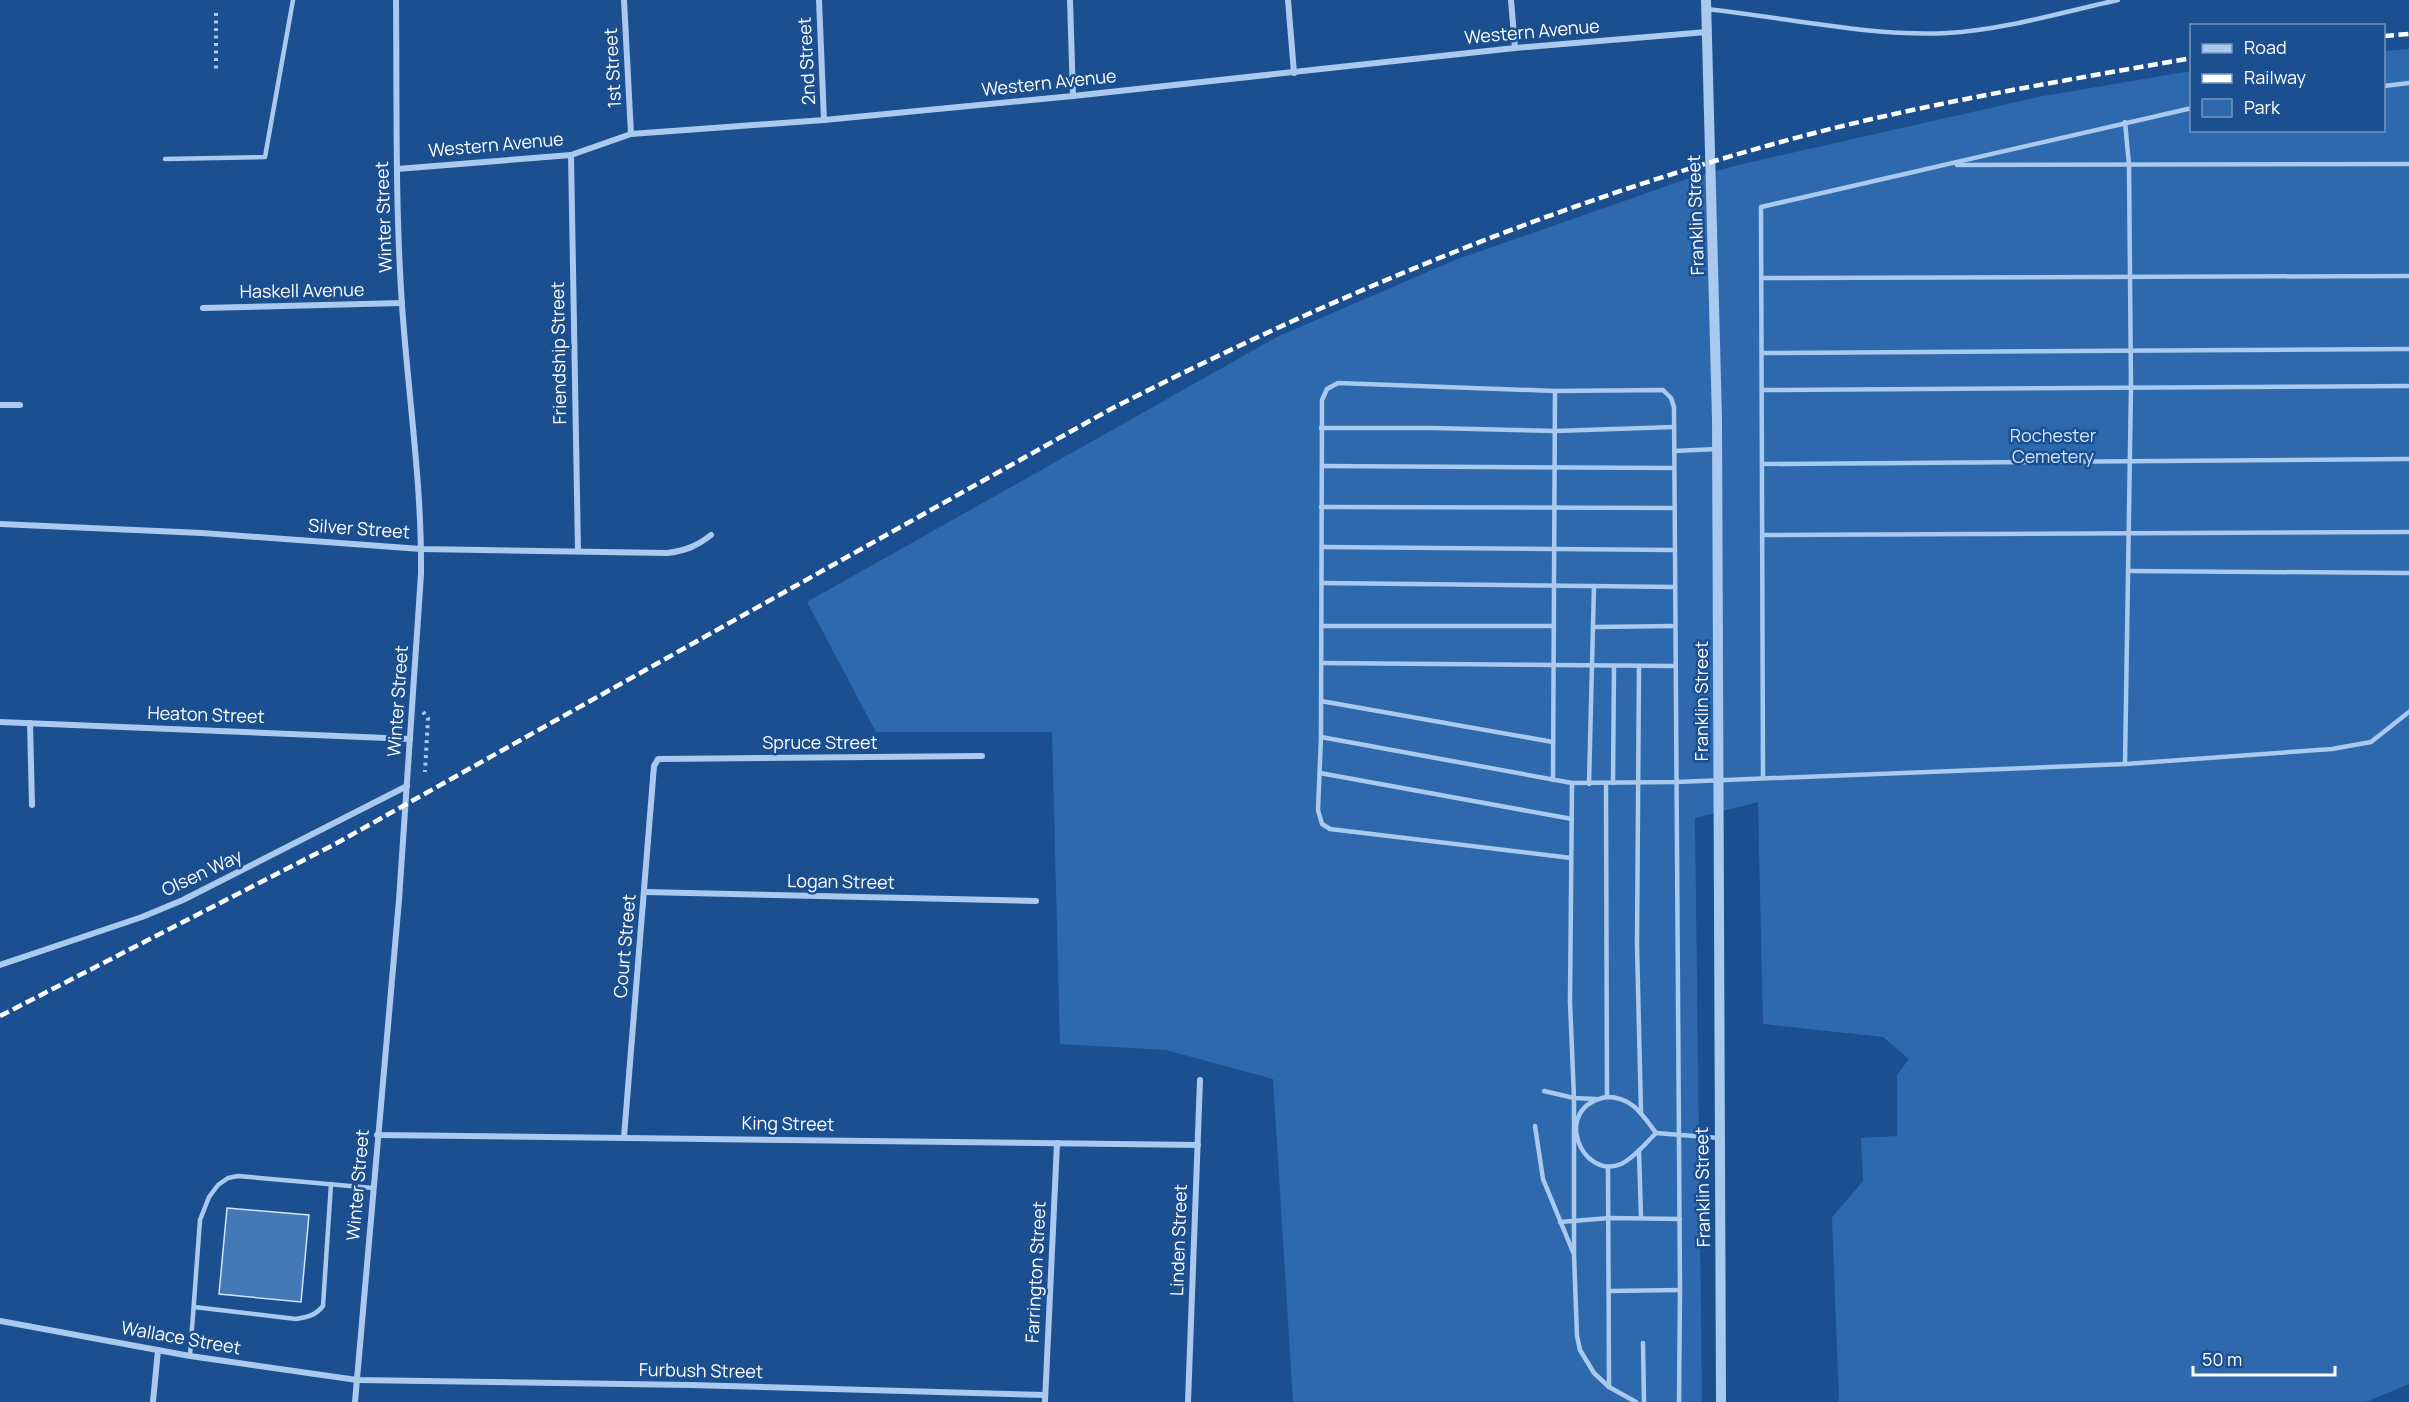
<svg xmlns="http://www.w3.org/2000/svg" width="2409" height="1402" viewBox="0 0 2409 1402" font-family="Manrope,sans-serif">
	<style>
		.green { fill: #2e69ad }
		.building { fill: #4478b7; stroke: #cfe3fa; stroke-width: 1.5 }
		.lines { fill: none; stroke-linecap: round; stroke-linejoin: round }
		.path { stroke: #a9c9ee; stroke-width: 4; stroke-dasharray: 3 4.5; stroke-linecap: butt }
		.service { stroke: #a9c9ee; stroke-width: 4.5 }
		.minor { stroke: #a9c9ee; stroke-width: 6 }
		.tertiary { stroke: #a9c9ee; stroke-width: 10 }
		.rail { stroke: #fff; stroke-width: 4.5; stroke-dasharray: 10 4.5; stroke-linecap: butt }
		.labels { text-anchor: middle; stroke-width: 5; stroke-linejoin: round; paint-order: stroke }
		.street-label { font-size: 18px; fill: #fff; stroke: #1b4f8f }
		.park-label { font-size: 18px; fill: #cfe3fa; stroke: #1b4f8f }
	</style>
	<rect width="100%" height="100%" fill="#1b4f8f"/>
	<!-- green -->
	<path class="green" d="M 2409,49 L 2409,1384 L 2366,1402 L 1839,1402 L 1832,1217 L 1863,1181 L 1861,1138 L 1897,1136 L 1897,1075 L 1909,1059 L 1883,1037 L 1763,1024 L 1758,802 L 1695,818 L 1702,1402 L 1293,1402 L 1273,1079 L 1166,1050 L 1060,1044 L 1052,732 L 876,732 L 807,602 L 1277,337 L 1455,260 L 1684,180 L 1738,165 L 2043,96 L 2191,71 L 2192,130 L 2384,130 L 2384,51 Z"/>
	<!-- building -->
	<path class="building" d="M 227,1208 L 309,1215 L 301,1302 L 219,1294 Z"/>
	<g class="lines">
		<!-- path -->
		<g class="path">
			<path d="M 216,13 L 216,73"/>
			<path d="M 423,712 L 428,718 L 425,772"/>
		</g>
		<!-- service -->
		<g class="service">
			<path d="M 1706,9 C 1784,17 1870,37 1947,33 C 2004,30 2062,12 2118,0"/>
			<path d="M 2384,86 L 2409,83"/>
			<path d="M 2125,122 L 2129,165 L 2131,387 L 2125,764"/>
			<path d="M 165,159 L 265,157 L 293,0"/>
			<path d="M 1957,165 L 2409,164"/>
			<path d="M 1761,278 L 2409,276"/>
			<path d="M 1762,353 L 2409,349"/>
			<path d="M 1762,390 L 2409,386"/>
			<path d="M 1321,428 L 1432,428 L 1555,431 L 1674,427"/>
			<path d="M 1674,451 L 1717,449"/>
			<path d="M 1762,464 L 2409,459"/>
			<path d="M 1322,466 L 1674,468"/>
			<path d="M 1321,507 L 1674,508"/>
			<path d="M 1763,535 L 2409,532"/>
			<path d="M 1322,547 L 1675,550"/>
			<path d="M 2130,571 L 2409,573"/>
			<path d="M 1322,583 L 1675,587"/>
			<path d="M 1321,626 L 1554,626"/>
			<path d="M 1594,627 L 1675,626"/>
			<path d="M 1321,663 L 1676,666"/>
			<path d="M 1639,666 L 1637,945 L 1641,1112"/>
			<path d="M 1321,701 L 1553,742"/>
			<path d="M 1321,737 L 1572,783 L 1677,782 L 2125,764 L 2332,749 L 2371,742 L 2409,712"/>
			<path d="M 1320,773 L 1572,819"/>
			<path d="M 1763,777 L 1761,207 L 2192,108"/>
			<path d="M 1553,780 L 1555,391"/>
			<path d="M 1572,783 L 1570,1002 L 1574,1098 L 1574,1254 L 1577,1336 L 1580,1350 L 1594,1373 L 1609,1387 L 1636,1402"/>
			<path d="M 1606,783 L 1607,1097"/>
			<path d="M 1613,783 L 1614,666"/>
			<path d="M 1589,784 L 1594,586"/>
			<path d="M 1571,858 L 1330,829 L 1322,824 L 1318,810 L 1321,737 L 1322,400 L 1327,389 L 1338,383 L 1555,391 L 1663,390 L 1671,398 L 1674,407 L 1680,1290 L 1679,1402"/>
			<path d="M 1544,1091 L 1574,1098 L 1596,1099"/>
			<path d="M 1607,1097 C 1632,1097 1642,1114 1656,1133 C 1646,1143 1634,1158 1621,1164 C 1582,1181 1550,1107 1607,1097 Z"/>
			<path d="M 1535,1126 L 1543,1179 L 1573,1252"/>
			<path d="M 1656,1133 L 1719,1138"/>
			<path d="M 1639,1150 L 1641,1218"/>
			<path d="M 1608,1167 L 1609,1387"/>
			<path d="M 1560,1222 L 1610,1218 L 1680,1219"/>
			<path d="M 1610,1291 L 1680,1290"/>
			<path d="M 194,1307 L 296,1319 C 308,1317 316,1315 323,1306 L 331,1184"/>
			<path d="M 1643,1343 L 1644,1402"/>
			<path d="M 190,1356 L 200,1220 L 209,1197 L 218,1185 L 228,1178 L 238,1176 L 373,1188"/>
		</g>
		<!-- minor -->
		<g class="minor">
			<path d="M 624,0 L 631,134"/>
			<path d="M 819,0 L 824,120"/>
			<path d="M 1070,0 L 1073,96"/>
			<path d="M 1288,0 L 1294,73"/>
			<path d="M 1511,0 L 1515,48"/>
			<path d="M 571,155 L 578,551"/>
			<path d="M 397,169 L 571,155 L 631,134 L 824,120 L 1073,96 L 1515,48 L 1707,32"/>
			<path d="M 203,308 L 402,303"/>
			<path d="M 0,405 L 20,405"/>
			<path d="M 0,524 L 202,533 L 421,549 L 667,553 C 685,551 697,546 711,535"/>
			<path d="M 0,722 L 410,739"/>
			<path d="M 30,723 L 32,805"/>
			<path d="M 645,892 L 1036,901"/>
			<path d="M 0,965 L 142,917 L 183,900 L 407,786"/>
			<path d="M 377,1135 L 1198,1145"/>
			<path d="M 624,1137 L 654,766 L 658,759 L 982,756"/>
			<path d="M 0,1321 L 190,1356 L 357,1380 L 690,1385 L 1045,1395"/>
			<path d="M 153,1402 L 158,1350"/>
			<path d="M 355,1402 L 399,900 L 421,574 C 422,484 408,394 402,305 C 395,204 397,102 396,0"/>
			<path d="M 1045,1402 L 1057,1143"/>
			<path d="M 1188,1402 L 1200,1080"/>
		</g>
		<!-- tertiary -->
		<path class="tertiary" d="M 1706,0 L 1717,419 L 1721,1402"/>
		<!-- rail -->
		<g class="rail">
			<path d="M 2384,36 L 2409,34"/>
			<path d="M 0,1016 L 337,843 L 1111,409 C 1324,300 1540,209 1770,145 C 1908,106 2051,83 2192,58"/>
		</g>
	</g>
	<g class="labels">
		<!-- street labels -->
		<g class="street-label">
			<text transform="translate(1532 32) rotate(-5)" y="6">Western Avenue</text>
			<text transform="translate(807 61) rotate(-93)" y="6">2nd Street</text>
			<text transform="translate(613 68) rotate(-93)" y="6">1st Street</text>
			<text transform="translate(1049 83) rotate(-6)" y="6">Western Avenue</text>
			<text transform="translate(496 145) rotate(-5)" y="6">Western Avenue</text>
			<text transform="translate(1696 215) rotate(-92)" y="6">Franklin Street</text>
			<text transform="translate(384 217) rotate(-92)" y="6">Winter Street</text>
			<text transform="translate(302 291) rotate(-1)" y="6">Haskell Avenue</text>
			<text transform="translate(559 353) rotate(-91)" y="6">Friendship Street</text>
			<text transform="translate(359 529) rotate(4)" y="6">Silver Street</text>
			<text transform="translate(398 701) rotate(-86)" y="6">Winter Street</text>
			<text transform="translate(1702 701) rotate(-90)" y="6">Franklin Street</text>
			<text transform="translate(206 715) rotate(2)" y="6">Heaton Street</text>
			<text x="820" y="749">Spruce Street</text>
			<text transform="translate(202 873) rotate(-25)" y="6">Olsen Way</text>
			<text transform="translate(841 882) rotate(1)" y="6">Logan Street</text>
			<text transform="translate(625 946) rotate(-85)" y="6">Court Street</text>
			<text transform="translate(788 1124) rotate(1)" y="6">King Street</text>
			<text transform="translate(358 1185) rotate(-85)" y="6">Winter Street</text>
			<text transform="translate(1703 1187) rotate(-91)" y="6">Franklin Street</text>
			<text transform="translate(1179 1240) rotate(-88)" y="6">Linden Street</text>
			<text transform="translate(1036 1272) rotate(-87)" y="6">Farrington Street</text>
			<text transform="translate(181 1338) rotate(10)" y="6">Wallace Street</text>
			<text transform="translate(701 1371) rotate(1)" y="6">Furbush Street</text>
		</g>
		<!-- park labels -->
		<g class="park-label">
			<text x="2053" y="442">Rochester<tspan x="2053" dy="21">Cemetery</tspan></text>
		</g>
	</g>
	<!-- legend -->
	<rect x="2190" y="24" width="195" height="108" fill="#1b4f8f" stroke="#7695bc" stroke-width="1.5"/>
	<rect x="2202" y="44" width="30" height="9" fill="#a9c9ee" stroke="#7695bc" stroke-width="1.5"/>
	<text x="2244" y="54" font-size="18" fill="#ffffff">Road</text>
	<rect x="2202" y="74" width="30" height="9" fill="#ffffff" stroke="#7695bc" stroke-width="1.5"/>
	<text x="2244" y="84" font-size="18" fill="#ffffff">Railway</text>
	<rect x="2202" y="99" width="30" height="18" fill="#2e69ad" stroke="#7695bc" stroke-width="1.5"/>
	<text x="2244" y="114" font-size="18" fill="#ffffff">Park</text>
	<!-- scale -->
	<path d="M2193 1366v9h142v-9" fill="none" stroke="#ffffff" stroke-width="3"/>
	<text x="2202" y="1366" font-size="18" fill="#ffffff" stroke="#1b4f8f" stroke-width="4.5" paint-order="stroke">50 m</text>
</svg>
